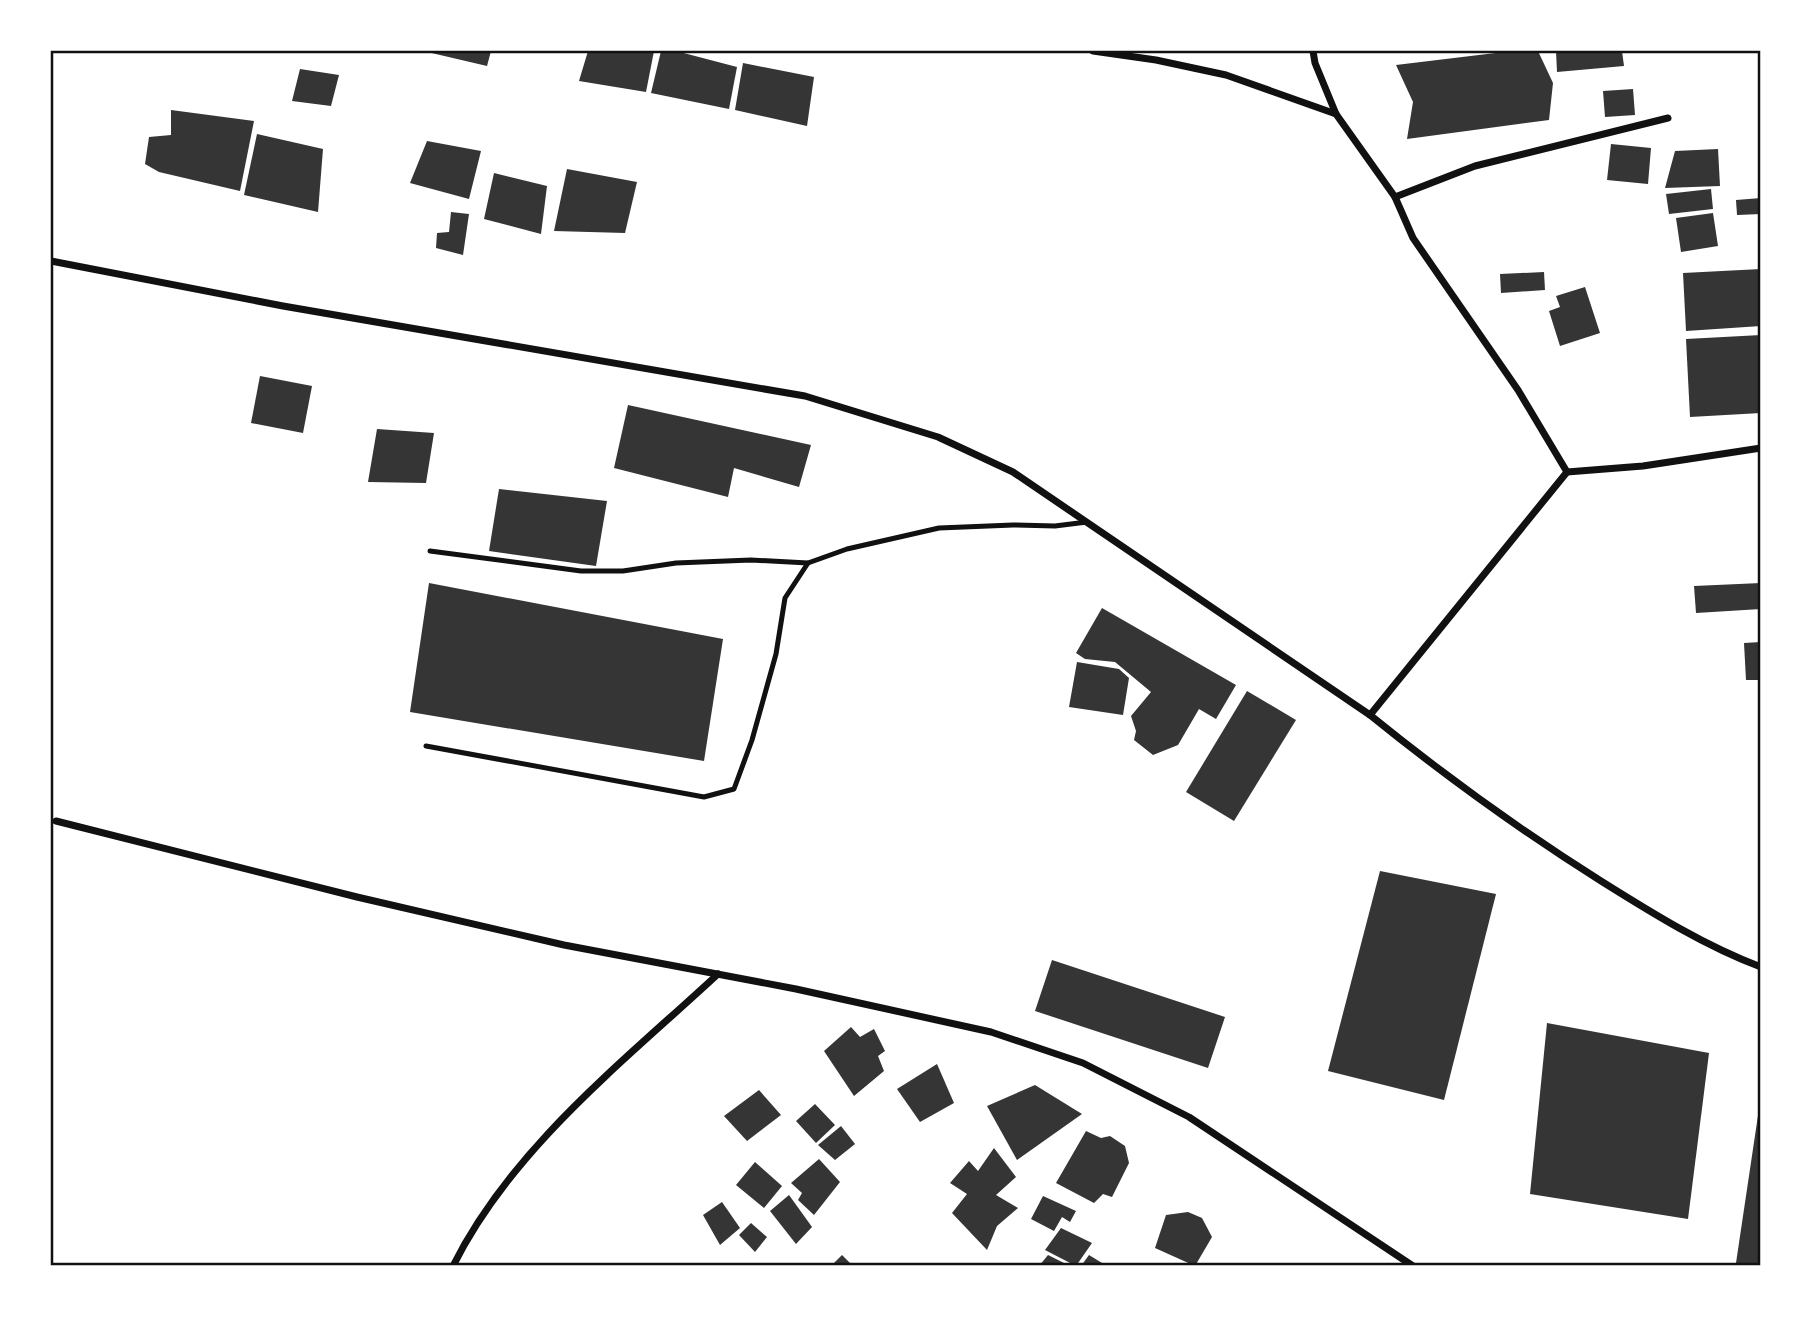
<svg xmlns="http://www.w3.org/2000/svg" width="1812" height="1317" viewBox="0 0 1812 1317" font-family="'Noto Serif',serif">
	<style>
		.building { fill: #353535 }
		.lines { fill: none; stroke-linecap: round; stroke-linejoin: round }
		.service { stroke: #111; stroke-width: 5 }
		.minor { stroke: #111; stroke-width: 7 }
		.neatline { fill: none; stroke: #111; stroke-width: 2.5 }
	</style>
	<rect width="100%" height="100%" fill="#fff"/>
	<!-- building -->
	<g class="building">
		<path d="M 423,51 L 491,51 L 487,66 Z"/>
		<path d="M 588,51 L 654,51 L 646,92 L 579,81 Z"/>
		<path d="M 661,51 L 676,51 L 737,67 L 729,109 L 651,93 Z"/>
		<path d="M 1512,51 L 1538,51 L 1553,83 L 1549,120 L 1407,139 L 1413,102 L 1396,65 Z"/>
		<path d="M 1556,51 L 1622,51 L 1624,66 L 1557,72 Z"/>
		<path d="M 743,63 L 814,77 L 807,126 L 735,110 Z"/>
		<path d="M 300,69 L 339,75 L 331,106 L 292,101 Z"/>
		<path d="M 1633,89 L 1635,115 L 1605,117 L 1603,91 Z"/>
		<path d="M 171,110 L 254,121 L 240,191 L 159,172 L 145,164 L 149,137 L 171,135 Z"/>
		<path d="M 257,134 L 323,149 L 318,212 L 244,195 Z"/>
		<path d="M 427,141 L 481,151 L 469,199 L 410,183 Z"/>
		<path d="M 1611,144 L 1651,148 L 1648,184 L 1607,180 Z"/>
		<path d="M 1718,149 L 1720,186 L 1665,188 L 1675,151 Z"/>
		<path d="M 567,169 L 637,182 L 625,233 L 554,231 Z"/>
		<path d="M 494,173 L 547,186 L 541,234 L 484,219 Z"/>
		<path d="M 1711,189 L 1713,209 L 1669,214 L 1666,194 Z"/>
		<path d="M 1761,198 L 1761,214 L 1737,215 L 1736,200 Z"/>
		<path d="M 451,212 L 469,214 L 463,255 L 436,248 L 437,233 L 449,232 Z"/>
		<path d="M 1713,213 L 1718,246 L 1681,252 L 1676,218 Z"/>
		<path d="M 1761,269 L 1761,326 L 1686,331 L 1683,273 Z"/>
		<path d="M 1544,272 L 1545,290 L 1501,293 L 1500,274 Z"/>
		<path d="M 1585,287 L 1600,333 L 1560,346 L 1549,311 L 1560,307 L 1556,296 Z"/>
		<path d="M 1761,335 L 1761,413 L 1690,417 L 1686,339 Z"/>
		<path d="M 260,376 L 312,386 L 303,433 L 251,423 Z"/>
		<path d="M 628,405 L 811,445 L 799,487 L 734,468 L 728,497 L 614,468 Z"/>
		<path d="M 377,429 L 434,433 L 426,483 L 368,482 Z"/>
		<path d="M 499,489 L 607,501 L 596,566 L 489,551 Z"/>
		<path d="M 429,583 L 723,639 L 704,761 L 410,712 Z"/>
		<path d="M 1761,583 L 1761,609 L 1696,613 L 1694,586 Z"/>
		<path d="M 1102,608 L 1236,685 L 1216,719 L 1199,709 L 1178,745 L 1153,755 L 1134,740 L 1136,731 L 1131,716 L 1151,692 L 1115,662 L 1085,659 L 1076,653 Z"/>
		<path d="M 1761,642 L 1761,680 L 1746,680 L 1744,643 Z"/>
		<path d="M 1077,662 L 1119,669 L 1129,678 L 1123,715 L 1069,707 Z"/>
		<path d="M 1247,691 L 1296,720 L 1234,821 L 1186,792 Z"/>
		<path d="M 1380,871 L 1496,894 L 1444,1100 L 1328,1071 Z"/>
		<path d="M 1052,960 L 1225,1017 L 1208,1068 L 1035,1011 Z"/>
		<path d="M 1547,1023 L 1709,1053 L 1688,1219 L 1530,1194 Z"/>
		<path d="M 851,1027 L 860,1037 L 874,1029 L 885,1051 L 878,1056 L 884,1071 L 854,1096 L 824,1051 Z"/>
		<path d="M 937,1064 L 954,1103 L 920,1122 L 897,1089 Z"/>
		<path d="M 1035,1085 L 1082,1114 L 1017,1160 L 987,1106 Z"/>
		<path d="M 759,1090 L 781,1115 L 747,1141 L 724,1116 Z"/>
		<path d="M 1760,1102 L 1761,1266 L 1756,1266 L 1736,1263 Z"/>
		<path d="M 815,1104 L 835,1125 L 816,1143 L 796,1121 Z"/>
		<path d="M 841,1126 L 855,1144 L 835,1160 L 818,1145 Z"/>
		<path d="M 1086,1131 L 1101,1138 L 1110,1136 L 1125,1146 L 1129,1163 L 1112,1197 L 1103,1194 L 1094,1203 L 1056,1183 Z"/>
		<path d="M 994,1148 L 1016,1177 L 996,1195 L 1018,1208 L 997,1226 L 987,1250 L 952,1213 L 967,1194 L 950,1183 L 969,1161 L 978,1171 Z"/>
		<path d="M 819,1159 L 840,1182 L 814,1215 L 798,1200 L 802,1193 L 791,1183 Z"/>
		<path d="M 755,1162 L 782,1186 L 764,1208 L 736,1185 Z"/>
		<path d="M 789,1195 L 812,1227 L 796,1244 L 770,1211 Z"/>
		<path d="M 1043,1196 L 1076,1211 L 1070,1222 L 1062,1217 L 1054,1231 L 1031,1219 Z"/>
		<path d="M 722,1202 L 740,1228 L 720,1245 L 703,1215 Z"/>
		<path d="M 1188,1212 L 1202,1218 L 1212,1237 L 1195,1266 L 1155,1248 L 1166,1215 Z"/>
		<path d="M 751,1223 L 767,1237 L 755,1252 L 739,1235 Z"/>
		<path d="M 1061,1228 L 1092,1243 L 1076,1266 L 1045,1250 Z"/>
		<path d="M 842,1255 L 853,1266 L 831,1266 Z"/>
		<path d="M 1048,1255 L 1070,1266 L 1039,1266 Z"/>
		<path d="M 1089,1255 L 1107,1266 L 1081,1266 Z"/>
	</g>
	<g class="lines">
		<!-- service -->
		<g class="service">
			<path d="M 430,551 L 581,571 L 623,571 L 676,563 L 751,560 L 808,563"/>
			<path d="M 426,746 L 704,797 L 734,789 L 752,740 L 776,654 L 785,598 L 808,563 L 847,549 L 939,528 L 1013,525 L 1055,526 L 1087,522"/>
		</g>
		<!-- minor -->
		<g class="minor">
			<path d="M 1093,51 L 1156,60 L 1226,75 L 1336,114"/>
			<path d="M 1313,51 L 1315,63 L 1336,114 L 1395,197 L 1413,238 L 1518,390 L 1567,472 L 1370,715 C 1444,775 1520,830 1601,881 C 1652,913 1705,946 1761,967"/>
			<path d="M 1395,197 L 1475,166 L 1668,118"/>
			<path d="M 51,261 L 283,306 L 805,396 L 938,437 L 1013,472 L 1370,715"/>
			<path d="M 1567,472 L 1643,466 L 1761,448"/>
			<path d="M 56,821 L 357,897 L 564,945 L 796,989 L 991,1032 L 1083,1063 L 1189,1117 L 1413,1266"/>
			<path d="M 453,1266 C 512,1148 622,1063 718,974"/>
		</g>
	</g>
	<!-- border -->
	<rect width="1812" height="1317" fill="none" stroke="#ffffff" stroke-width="105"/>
	<rect x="52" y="52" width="1707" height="1212" class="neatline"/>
</svg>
